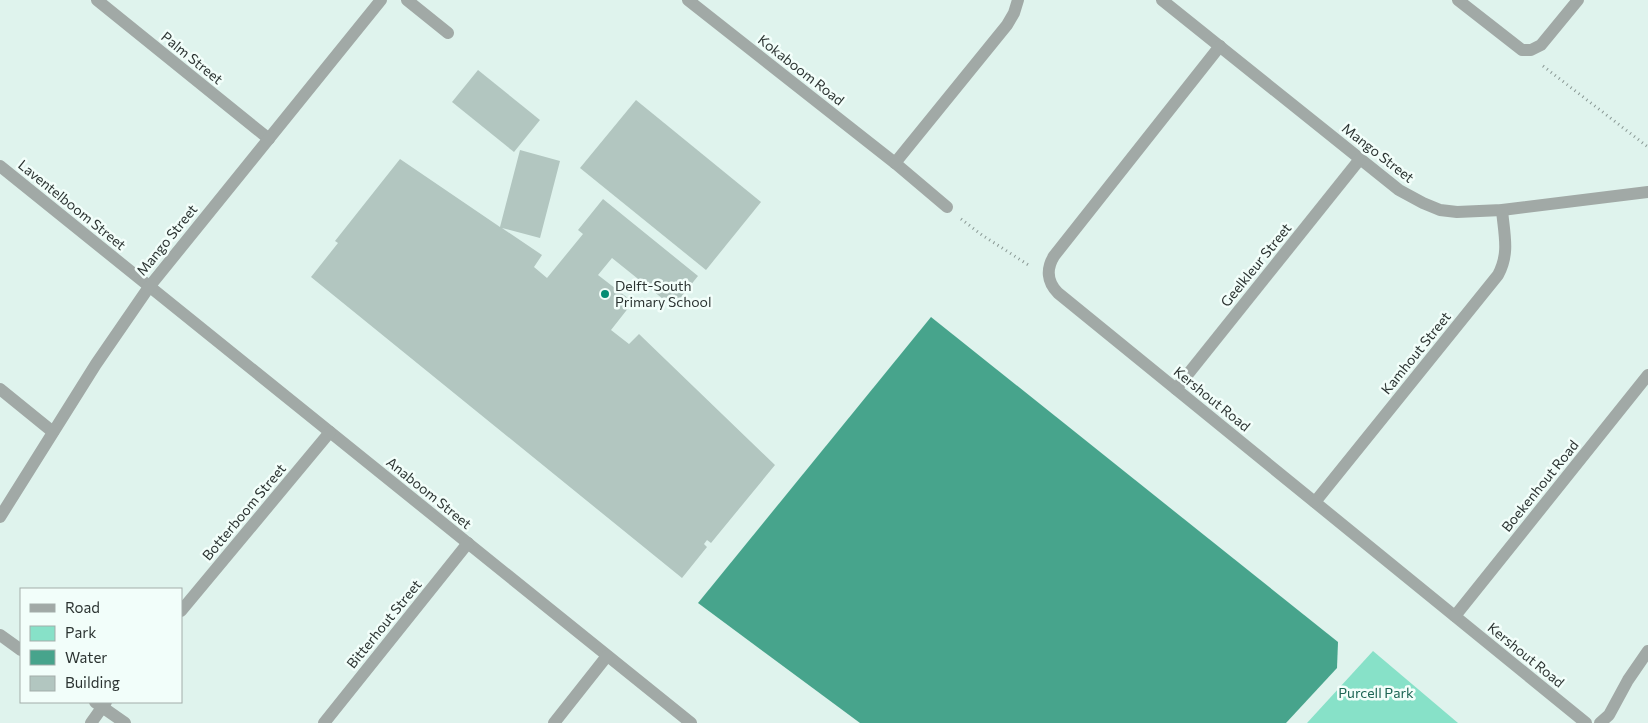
<svg xmlns="http://www.w3.org/2000/svg" width="1648" height="723" viewBox="0 0 1648 723" font-family="Commissioner,sans-serif">
	<style>
		.green { fill: #87e1c8 }
		.water { fill: #47a48c }
		.building { fill: #b2c6c0 }
		.lines { fill: none; stroke-linecap: round; stroke-linejoin: round }
		.path { stroke: #899894; stroke-width: 3; stroke-dasharray: 1 4; stroke-linecap: butt }
		.minor { stroke: #a1a9a6; stroke-width: 12 }
		.poi-dot { fill: #058d74; stroke: #f2fefa; stroke-width: 2 }
		.labels { text-anchor: middle; stroke-width: 5; stroke-linejoin: round; paint-order: stroke }
		.street-label { font-size: 14px; fill: #2c3432; stroke: #f2fefa }
		.poi-label { font-size: 14px; fill: #2c3432; stroke: #f2fefa; text-anchor: start }
		.park-label { font-size: 14px; fill: #1c6554; stroke: #f2fefa }
	</style>
	<rect width="100%" height="100%" fill="#dff3ed"/>
	<!-- green -->
	<path class="green" d="M 1373,651 L 1458,723 L 1307,723 Z"/>
	<!-- water -->
	<path class="water" d="M 931,317 L 1338,642 L 1337,668 L 1286,723 L 860,723 L 698,603 Z"/>
	<!-- building -->
	<g class="building">
		<path d="M 478,70 L 540,120 L 514,152 L 452,102 Z"/>
		<path d="M 636,100 L 761,202 L 706,270 L 580,168 Z"/>
		<path d="M 520,150 L 560,161 L 540,238 L 502,228 L 542,255 L 534,267 L 547,278 L 583,234 L 578,230 L 603,199 L 698,276 L 673,307 L 612,258 L 598,275 L 633,302 L 611,330 L 629,344 L 639,334 L 775,465 L 711,543 L 707,540 L 704,544 L 707,547 L 682,578 L 311,277 L 338,243 L 335,241 L 400,159 L 500,227 Z"/>
	</g>
	<g class="lines">
		<!-- path -->
		<g class="path">
			<path d="M 1543,66 L 1648,147"/>
			<path d="M 961,219 L 982,235 L 1030,266"/>
		</g>
		<!-- minor -->
		<g class="minor">
			<path d="M 97,0 L 269,139"/>
			<path d="M 407,0 L 448,33"/>
			<path d="M 688,0 L 895,163 L 947,207"/>
			<path d="M 1162,0 L 1399,190 L 1423,203 L 1440,210 L 1457,212 L 1502,210 L 1648,192"/>
			<path d="M 1458,0 L 1522,50 L 1531,50 L 1541,45 L 1578,0"/>
			<path d="M 1220,46 L 1054,256 C 1046,269 1047,282 1058,293 L 1586,723"/>
			<path d="M 895,163 L 1007,25 L 1014,13 L 1018,0"/>
			<path d="M 0,166 L 691,723"/>
			<path d="M 0,389 L 53,432"/>
			<path d="M 1176,389 L 1360,159"/>
			<path d="M 1315,502 L 1498,275 C 1510,253 1504,234 1502,210"/>
			<path d="M 0,517 L 96,364 L 149,287 L 381,0"/>
			<path d="M 181,611 L 330,432"/>
			<path d="M 1455,616 L 1648,375"/>
			<path d="M 0,635 L 21,650"/>
			<path d="M 95,702 L 125,723"/>
			<path d="M 91,723 L 106,702"/>
			<path d="M 324,723 L 468,543"/>
			<path d="M 554,723 L 607,656"/>
			<path d="M 1600,723 L 1609,715 L 1628,680 L 1648,651"/>
		</g>
	</g>
	<!-- markers -->
	<circle class="poi-dot" cx="605" cy="294" r="5"/>
	<g class="labels">
		<!-- street labels -->
		<g class="street-label">
			<text transform="translate(192 58) rotate(39)" y="5">Palm Street</text>
			<text transform="translate(801 70) rotate(38)" y="5">Kokaboom Road</text>
			<text transform="translate(1378 153) rotate(38)" y="5">Mango Street</text>
			<text transform="translate(72 205) rotate(39)" y="5">Laventelboom Street</text>
			<text transform="translate(167 240) rotate(-51)" y="5">Mango Street</text>
			<text transform="translate(1256 265) rotate(-51)" y="5">Geelkleur Street</text>
			<text transform="translate(1416 353) rotate(-51)" y="5">Kamhout Street</text>
			<text transform="translate(1212 399) rotate(39)" y="5">Kershout Road</text>
			<text transform="translate(1540 486) rotate(-51)" y="5">Boekenhout Road</text>
			<text transform="translate(429 493) rotate(39)" y="5">Anaboom Street</text>
			<text transform="translate(244 512) rotate(-50)" y="5">Botterboom Street</text>
			<text transform="translate(384 624) rotate(-51)" y="5">Bitterhout Street</text>
			<text transform="translate(1526 655) rotate(39)" y="5">Kershout Road</text>
		</g>
		<!-- poi labels -->
		<g class="poi-label">
			<text x="615" y="291">Delft-South<tspan x="615" dy="16">Primary School</tspan></text>
		</g>
		<!-- park labels -->
		<g class="park-label">
			<text x="1376" y="698">Purcell Park</text>
		</g>
	</g>
	<!-- legend -->
	<rect x="20" y="588" width="162" height="115" fill="#f2fefa" stroke="#a3adaa"/>
	<rect x="30" y="604" width="25" height="8" fill="#a1a9a6" stroke="#a3adaa"/>
	<text x="65" y="613" font-size="15" fill="#2c3432">Road</text>
	<rect x="30" y="626" width="25" height="15" fill="#87e1c8" stroke="#a3adaa"/>
	<text x="65" y="638" font-size="15" fill="#2c3432">Park</text>
	<rect x="30" y="650" width="25" height="15" fill="#47a48c" stroke="#a3adaa"/>
	<text x="65" y="663" font-size="15" fill="#2c3432">Water</text>
	<rect x="30" y="676" width="25" height="15" fill="#b2c6c0" stroke="#a3adaa"/>
	<text x="65" y="688" font-size="15" fill="#2c3432">Building</text>
</svg>
